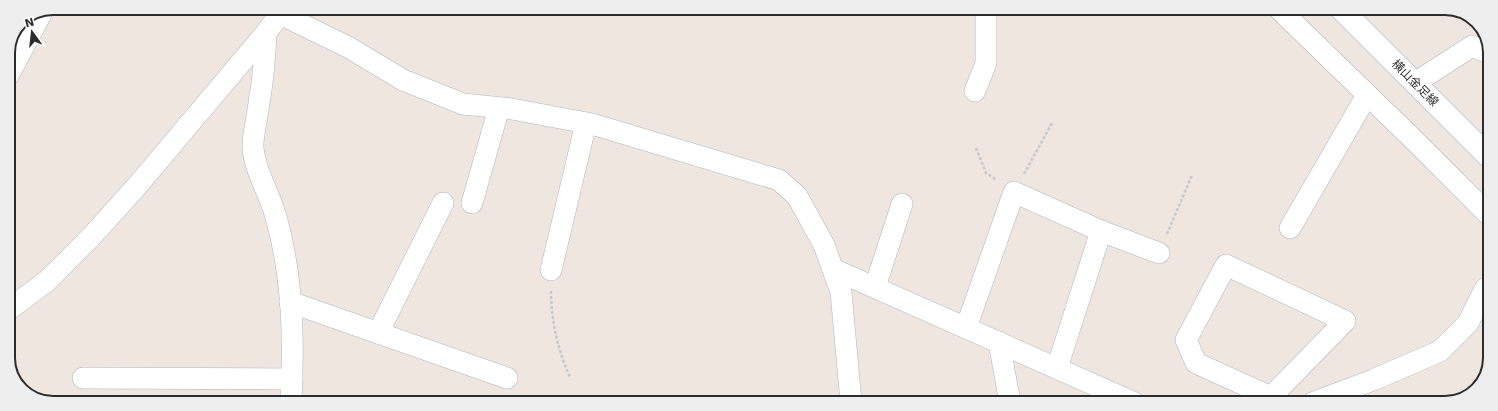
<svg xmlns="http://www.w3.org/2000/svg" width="1498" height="411" viewBox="0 0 1498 411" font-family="'DejaVu Sans','Noto Sans JP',sans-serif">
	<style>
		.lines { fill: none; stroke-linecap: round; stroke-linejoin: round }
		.minor-casing { stroke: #b0b4bd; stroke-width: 22 }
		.tertiary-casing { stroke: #b0b4bd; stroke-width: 23 }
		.path { stroke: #c8c8c8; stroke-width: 2.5; stroke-dasharray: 3 2; stroke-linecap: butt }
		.minor { stroke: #fff; stroke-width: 21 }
		.tertiary { stroke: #fff; stroke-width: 22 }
		.labels { text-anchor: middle; stroke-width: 4; stroke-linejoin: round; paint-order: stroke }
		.street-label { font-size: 12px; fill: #2d2d2d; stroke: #fff }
		.rim { fill: none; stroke: #2d2d2d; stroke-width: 2 }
	</style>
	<rect width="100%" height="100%" fill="#efe6e0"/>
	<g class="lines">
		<defs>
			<g id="minor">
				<path d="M 1279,9 L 1415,141 L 1489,215"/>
				<path d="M 280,14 L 348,47 L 403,80 L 463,104 L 512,109 L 592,124 L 779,180 L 797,196 L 824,245 L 841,292 L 851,402"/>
				<path d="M 266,33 C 265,57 263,80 259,103 C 258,114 252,138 253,148 C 255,172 270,194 276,217 C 293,277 294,341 291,402"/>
				<path d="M 8,76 L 42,12"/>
				<path d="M 1415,83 L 1472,46 L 1490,54"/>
				<path d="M 975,91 L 986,63 L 986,9"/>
				<path d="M 472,203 L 499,108"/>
				<path d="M 1290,228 L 1367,95"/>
				<path d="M 1101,231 L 1159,253"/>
				<path d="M 833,269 L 1135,403"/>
				<path d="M 551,270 L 586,123"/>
				<path d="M 875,287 L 902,204"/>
				<path d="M 290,302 L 507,378"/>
				<path d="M 8,310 L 47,281 L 91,237 L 137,186 L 266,33 L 284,8"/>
				<path d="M 966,328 L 1014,192 L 1101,231 L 1057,368"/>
				<path d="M 378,333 L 443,203"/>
				<path d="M 999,342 L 1010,403"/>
				<path d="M 83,378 L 292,379"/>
				<path d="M 1271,397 L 1345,321 L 1226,265 L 1186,340 L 1196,363 L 1271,397 L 1272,403"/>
				<path d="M 1312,403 L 1373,380 L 1440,351 L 1468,323 L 1485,289 L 1489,286"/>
			</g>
			<path id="tertiary" d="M 1341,9 L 1489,157"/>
		</defs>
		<!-- minor casing -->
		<use href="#minor" class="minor-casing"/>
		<!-- tertiary casing -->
		<use href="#tertiary" class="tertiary-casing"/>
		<!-- path -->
		<g class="path">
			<path d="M 976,148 L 986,173 L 997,180"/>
			<path d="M 1024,174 L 1052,123"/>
			<path d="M 1167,234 L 1192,175"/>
			<path d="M 551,291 C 551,320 558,351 570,377"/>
		</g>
		<!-- minor -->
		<use href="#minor" class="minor"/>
		<!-- tertiary -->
		<use href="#tertiary" class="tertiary"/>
	</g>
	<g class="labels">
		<!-- street labels -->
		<g class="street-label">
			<text transform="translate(1415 83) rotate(45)" y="4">横山金足線</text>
		</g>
	</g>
	<!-- crop -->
	<path d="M0 0H1498V411H0ZM53 15H1445A38 38 0 0 1 1483 53V358A38 38 0 0 1 1445 396H53A38 38 0 0 1 15 358V53A38 38 0 0 1 53 15Z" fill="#eee" fill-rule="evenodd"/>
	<path class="rim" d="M53 15H1445A38 38 0 0 1 1483 53V358A38 38 0 0 1 1445 396H53A38 38 0 0 1 15 358V53A38 38 0 0 1 53 15Z"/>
	<!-- north arrow -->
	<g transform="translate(32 32) rotate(345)" stroke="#ffffff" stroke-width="3" paint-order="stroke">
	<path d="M0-3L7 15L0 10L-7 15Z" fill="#2d2d2d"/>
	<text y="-6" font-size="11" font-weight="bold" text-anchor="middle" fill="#2d2d2d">N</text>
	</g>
</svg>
